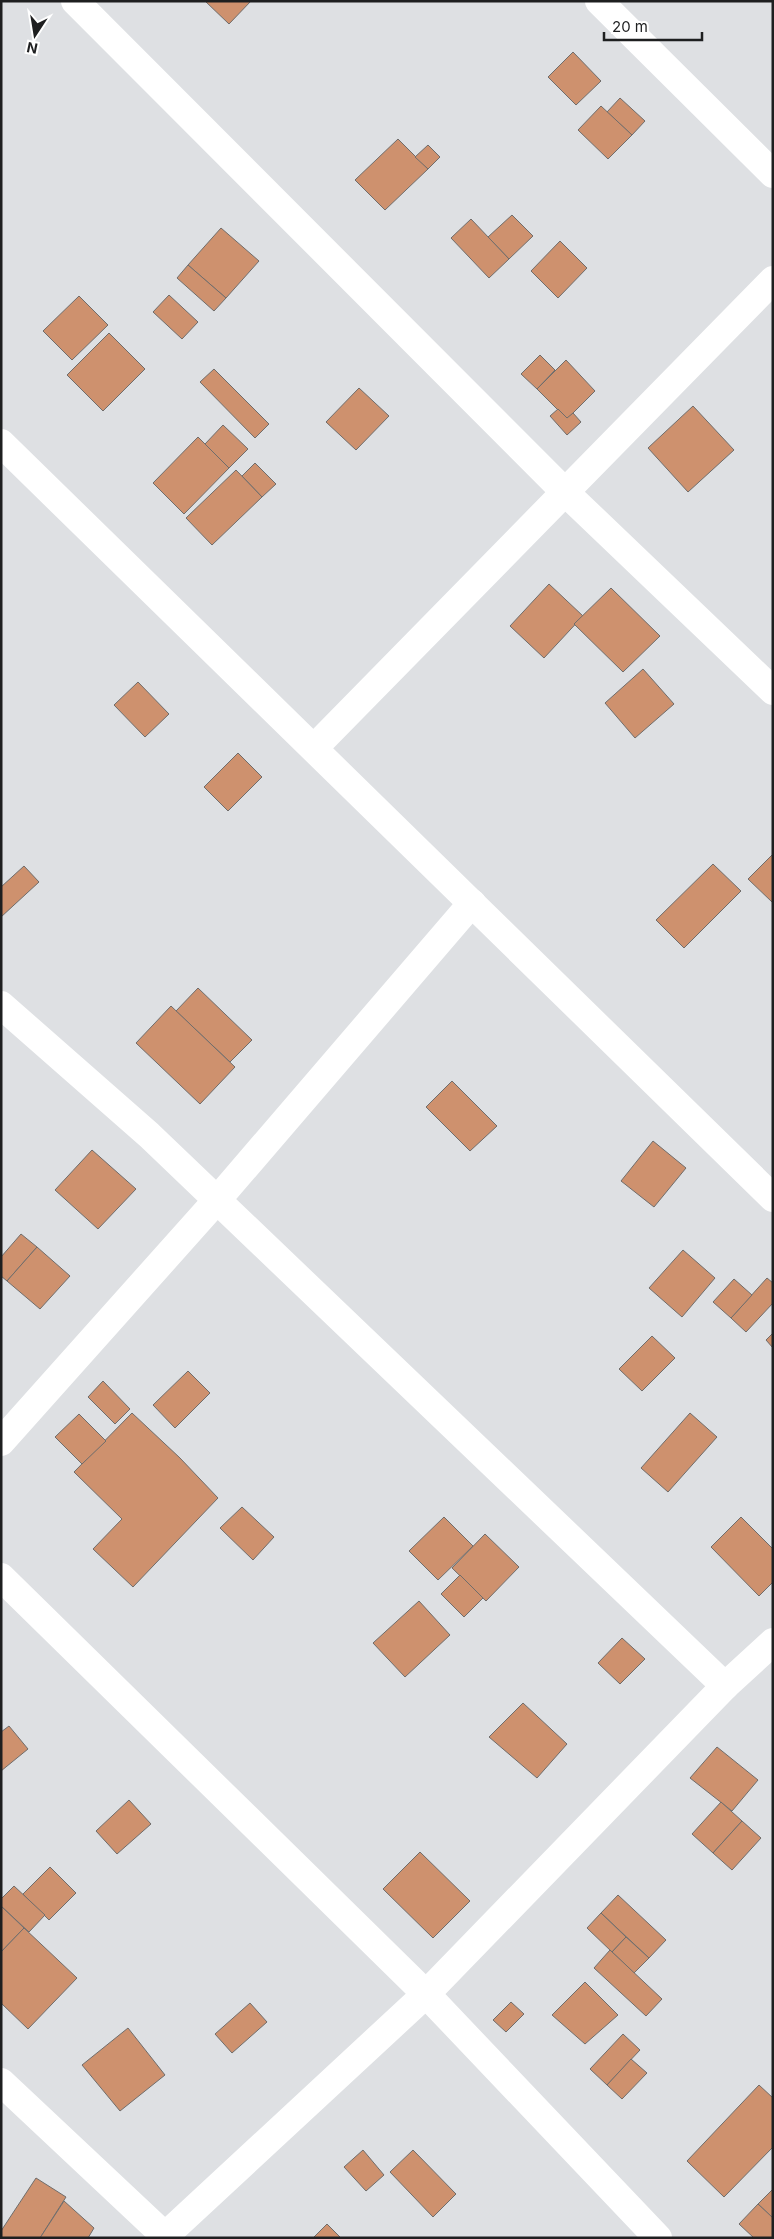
<svg xmlns="http://www.w3.org/2000/svg" width="774" height="2239" viewBox="0 0 774 2239" font-family="Inter,sans-serif">
	<style>
		.building { fill: #ce916e; stroke: #706d6b }
		.lines { fill: none; stroke-linecap: round; stroke-linejoin: round }
		.minor { stroke: #fff; stroke-width: 28 }
	</style>
	<rect width="100%" height="100%" fill="#dee0e3"/>
	<!-- building -->
	<g class="building">
		<path d="M 205,1 L 251,1 L 229,24 Z"/>
		<path d="M 573,52 L 601,81 L 576,105 L 548,77 Z"/>
		<path d="M 620,98 L 645,121 L 632,135 L 607,112 Z"/>
		<path d="M 601,106 L 632,135 L 608,159 L 578,130 Z"/>
		<path d="M 398,139 L 428,169 L 385,210 L 355,180 Z"/>
		<path d="M 428,145 L 440,157 L 428,169 L 415,157 Z"/>
		<path d="M 512,215 L 533,236 L 509,259 L 488,237 Z"/>
		<path d="M 471,219 L 509,259 L 489,278 L 451,238 Z"/>
		<path d="M 221,228 L 259,261 L 226,298 L 188,265 Z"/>
		<path d="M 560,241 L 587,268 L 558,298 L 531,271 Z"/>
		<path d="M 188,265 L 226,298 L 214,311 L 177,278 Z"/>
		<path d="M 169,295 L 198,322 L 182,339 L 153,312 Z"/>
		<path d="M 79,296 L 108,325 L 72,360 L 43,331 Z"/>
		<path d="M 109,333 L 145,369 L 103,411 L 67,375 Z"/>
		<path d="M 540,355 L 555,370 L 537,389 L 521,374 Z"/>
		<path d="M 566,360 L 595,391 L 567,419 L 537,389 Z"/>
		<path d="M 214,369 L 269,424 L 255,438 L 200,382 Z"/>
		<path d="M 359,388 L 389,416 L 356,450 L 326,422 Z"/>
		<path d="M 693,406 L 734,450 L 688,492 L 648,448 Z"/>
		<path d="M 558,409 L 567,418 L 573,413 L 581,422 L 567,435 L 550,416 Z"/>
		<path d="M 223,425 L 248,449 L 229,468 L 205,444 Z"/>
		<path d="M 198,437 L 229,468 L 184,514 L 153,483 Z"/>
		<path d="M 255,463 L 276,484 L 262,497 L 242,476 Z"/>
		<path d="M 236,470 L 262,497 L 212,545 L 186,518 Z"/>
		<path d="M 549,584 L 583,616 L 544,658 L 510,626 Z"/>
		<path d="M 611,588 L 660,636 L 623,672 L 574,624 Z"/>
		<path d="M 643,669 L 674,704 L 635,738 L 605,703 Z"/>
		<path d="M 138,682 L 169,714 L 145,737 L 114,705 Z"/>
		<path d="M 238,753 L 262,777 L 228,811 L 204,787 Z"/>
		<path d="M 773,854 L 773,901 L 772,902 L 748,879 Z"/>
		<path d="M 713,864 L 741,891 L 684,948 L 656,920 Z"/>
		<path d="M 24,866 L 39,882 L 1,917 L 1,887 Z"/>
		<path d="M 198,988 L 252,1040 L 230,1062 L 176,1011 Z"/>
		<path d="M 171,1006 L 235,1067 L 200,1104 L 136,1043 Z"/>
		<path d="M 452,1081 L 497,1126 L 470,1151 L 426,1107 Z"/>
		<path d="M 653,1141 L 686,1168 L 654,1207 L 621,1181 Z"/>
		<path d="M 92,1150 L 136,1189 L 98,1229 L 55,1190 Z"/>
		<path d="M 21,1234 L 37,1247 L 7,1281 L 1,1276 L 1,1257 Z"/>
		<path d="M 37,1247 L 70,1276 L 40,1309 L 7,1281 Z"/>
		<path d="M 683,1250 L 715,1278 L 682,1317 L 649,1288 Z"/>
		<path d="M 767,1278 L 773,1283 L 773,1303 L 746,1332 L 731,1318 Z"/>
		<path d="M 734,1279 L 752,1295 L 731,1318 L 713,1302 Z"/>
		<path d="M 773,1333 L 773,1348 L 766,1340 Z"/>
		<path d="M 652,1336 L 675,1358 L 642,1391 L 619,1369 Z"/>
		<path d="M 188,1371 L 210,1393 L 175,1428 L 153,1405 Z"/>
		<path d="M 103,1381 L 130,1409 L 115,1424 L 88,1397 Z"/>
		<path d="M 132,1413 L 180,1458 L 218,1498 L 133,1587 L 93,1549 L 122,1519 L 74,1472 Z"/>
		<path d="M 690,1413 L 717,1437 L 668,1492 L 641,1468 Z"/>
		<path d="M 79,1414 L 106,1441 L 82,1464 L 55,1437 Z"/>
		<path d="M 242,1507 L 274,1537 L 253,1560 L 220,1528 Z"/>
		<path d="M 444,1517 L 473,1546 L 438,1580 L 409,1551 Z"/>
		<path d="M 741,1517 L 773,1549 L 773,1582 L 759,1596 L 711,1547 Z"/>
		<path d="M 485,1534 L 519,1567 L 486,1601 L 452,1568 Z"/>
		<path d="M 460,1575 L 483,1598 L 464,1617 L 441,1594 Z"/>
		<path d="M 419,1601 L 450,1635 L 405,1677 L 373,1643 Z"/>
		<path d="M 622,1638 L 645,1659 L 620,1684 L 598,1663 Z"/>
		<path d="M 523,1703 L 567,1744 L 537,1778 L 489,1737 Z"/>
		<path d="M 9,1726 L 28,1749 L 1,1771 L 1,1732 Z"/>
		<path d="M 717,1747 L 758,1780 L 732,1811 L 690,1778 Z"/>
		<path d="M 129,1800 L 151,1824 L 117,1854 L 96,1831 Z"/>
		<path d="M 721,1802 L 742,1821 L 713,1853 L 692,1834 Z"/>
		<path d="M 742,1821 L 761,1838 L 732,1870 L 713,1853 Z"/>
		<path d="M 420,1852 L 470,1901 L 433,1938 L 383,1889 Z"/>
		<path d="M 50,1867 L 76,1893 L 49,1920 L 23,1894 Z"/>
		<path d="M 14,1886 L 45,1915 L 29,1932 L 1,1906 L 1,1899 Z"/>
		<path d="M 618,1895 L 666,1940 L 649,1958 L 601,1913 Z"/>
		<path d="M 1,1906 L 24,1928 L 1,1952 Z"/>
		<path d="M 601,1913 L 626,1937 L 612,1952 L 587,1928 Z"/>
		<path d="M 24,1928 L 77,1978 L 28,2029 L 1,2003 L 1,1952 Z"/>
		<path d="M 626,1937 L 649,1958 L 634,1973 L 612,1952 Z"/>
		<path d="M 610,1950 L 662,1999 L 646,2016 L 594,1968 Z"/>
		<path d="M 585,1982 L 618,2015 L 585,2044 L 552,2015 Z"/>
		<path d="M 511,2002 L 524,2014 L 506,2032 L 493,2020 Z"/>
		<path d="M 250,2003 L 267,2022 L 232,2053 L 215,2034 Z"/>
		<path d="M 128,2028 L 165,2075 L 120,2111 L 82,2065 Z"/>
		<path d="M 623,2034 L 640,2050 L 607,2085 L 590,2069 Z"/>
		<path d="M 631,2059 L 647,2073 L 622,2099 L 607,2085 Z"/>
		<path d="M 759,2085 L 773,2098 L 773,2147 L 724,2197 L 687,2161 Z"/>
		<path d="M 363,2150 L 384,2175 L 366,2191 L 344,2167 Z"/>
		<path d="M 413,2150 L 456,2194 L 433,2217 L 390,2172 Z"/>
		<path d="M 36,2178 L 66,2197 L 40,2238 L 1,2238 L 1,2231 Z"/>
		<path d="M 773,2189 L 773,2218 L 758,2204 Z"/>
		<path d="M 64,2201 L 94,2228 L 88,2238 L 40,2238 Z"/>
		<path d="M 758,2204 L 773,2218 L 773,2238 L 754,2238 L 739,2224 Z"/>
		<path d="M 327,2224 L 341,2238 L 313,2238 Z"/>
	</g>
	<g class="lines">
		<!-- minor -->
		<g class="minor">
			<path d="M 75,1 L 566,493 L 773,691"/>
			<path d="M 599,1 L 773,174"/>
			<path d="M 1,443 L 773,1198"/>
			<path d="M 314,748 L 773,280"/>
			<path d="M 1,1005 L 149,1135 L 725,1686"/>
			<path d="M 1,1442 L 217,1200 L 472,903"/>
			<path d="M 1,1577 L 426,1994 L 658,2238"/>
			<path d="M 1,2082 L 165,2236"/>
			<path d="M 166,2238 L 165,2236 L 426,1994 L 725,1686 L 773,1642"/>
		</g>
	</g>
	<!-- border -->
	<rect width="774" height="2239" fill="none" stroke="#1e1f20" stroke-width="5"/>
	<!-- north arrow -->
	<g transform="translate(35 35) rotate(192)" stroke="#ffffff" stroke-width="4" paint-order="stroke">
	<path d="M0-4L9 19L0 12L-9 19Z" fill="#1e1f20"/>
	<text y="-8" font-size="14" font-weight="bold" text-anchor="middle" fill="#1e1f20">N</text>
	</g>
	<!-- scale -->
	<path d="M604 32v8h98v-8" fill="none" stroke="#1e1f20" stroke-width="2.5"/>
	<text x="612" y="32" font-size="15" fill="#1e1f20" stroke="#ffffff" stroke-width="4" paint-order="stroke">20 m</text>
</svg>
